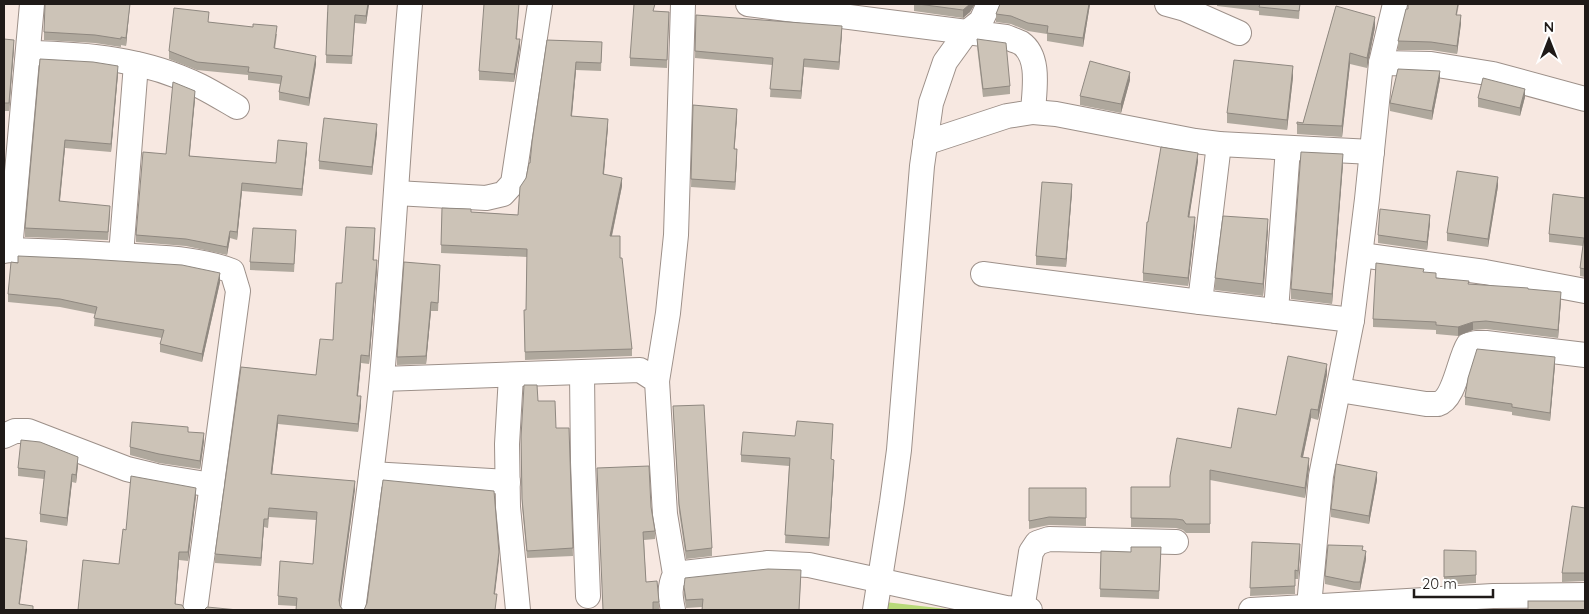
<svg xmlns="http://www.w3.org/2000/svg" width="1589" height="614" viewBox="0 0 1589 614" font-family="Quicksand,sans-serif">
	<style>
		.green { fill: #b8d979 }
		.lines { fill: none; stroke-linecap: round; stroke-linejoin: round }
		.street-casing { stroke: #9d9089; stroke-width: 26 }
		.street { stroke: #fff; stroke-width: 24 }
		.wall { fill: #afa89d }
		.shaded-wall { fill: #8f8880 }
		.building { fill: #ccc3b7; stroke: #8f8880 }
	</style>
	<rect width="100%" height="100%" fill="#f7e8e1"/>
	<!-- green -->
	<path class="green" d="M 876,601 L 956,610 L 875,610 Z"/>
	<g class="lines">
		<defs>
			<g id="street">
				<path d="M 748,4 L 1006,37 C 1011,39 1017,41 1021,43 C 1041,57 1034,91 1033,112 L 1007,116 L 925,143"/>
				<path d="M 1167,4 L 1185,9 L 1239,33"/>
				<path d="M 28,53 C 87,54 146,59 200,86 C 212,92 225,100 237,107"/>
				<path d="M 1381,63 L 1431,64 L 1493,74 L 1585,99"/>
				<path d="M 1033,112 L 1056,114 L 1195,141 L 1219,144 L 1372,152"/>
				<path d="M 1219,144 L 1200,302 L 1352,320"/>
				<path d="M 396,193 L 486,198 L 503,194 L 513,183 L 540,4"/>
				<path d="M 10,250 L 32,4"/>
				<path d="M 4,251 L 10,250 C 52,251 93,253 134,256 C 167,258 201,259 232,271 L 238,291 L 195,610"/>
				<path d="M 121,255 L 136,64"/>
				<path d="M 1361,255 L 1485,272 L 1585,291"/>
				<path d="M 983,274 L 1200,302"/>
				<path d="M 1276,311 L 1288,148"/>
				<path d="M 582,373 L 583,462 L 588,596"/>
				<path d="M 511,376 L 507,444 L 508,507 L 518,610"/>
				<path d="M 382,379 L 640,370 L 657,381 L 665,514 L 675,574 C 669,587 670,596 673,610"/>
				<path d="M 657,381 L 668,313 L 676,235 L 683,4"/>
				<path d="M 1339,390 L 1426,404 C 1430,404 1434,404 1438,404 C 1455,399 1459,359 1468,345 L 1476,343 L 1486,343 L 1585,355"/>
				<path d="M 4,436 L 15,431 L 28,431 L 127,469 L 156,476 L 212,485"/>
				<path d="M 371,474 L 508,482"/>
				<path d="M 675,574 L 768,563 L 809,565 L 1006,608 L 1030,610"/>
				<path d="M 1309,606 L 1321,476 L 1352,320 L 1367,199 L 1381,63 L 1395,4"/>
				<path d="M 353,610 C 363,533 375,455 382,377 C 393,253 399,128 410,4"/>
				<path d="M 875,610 L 892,502 L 899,450 L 922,166 L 931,103 L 945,62 L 966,33 L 981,21 L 989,4"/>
				<path d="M 1022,610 L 1031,552 L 1037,543 L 1049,539 L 1176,542"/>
				<path d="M 1251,610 L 1493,596 L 1585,595"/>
			</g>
		</defs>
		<!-- street casing -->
		<use href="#street" class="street-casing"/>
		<!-- street -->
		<use href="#street" class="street"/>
	</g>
	<!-- wall -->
	<g class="wall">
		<path d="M 130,4 L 126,46 L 121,45 L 121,47 L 95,43 L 44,40 L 44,32 Z"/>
		<path d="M 369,4 L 366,24 L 355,23 L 352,64 L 326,63 L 327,12 Z"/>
		<path d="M 519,4 L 517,39 L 520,47 L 514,82 L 479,80 L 479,71 Z"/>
		<path d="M 914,4 L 975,4 L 970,12 L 963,18 L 914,11 Z"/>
		<path d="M 1000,4 L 1090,4 L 1083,47 L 1047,41 L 1047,34 L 1028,31 L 1011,24 L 996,22 L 996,14 Z"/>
		<path d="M 1217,4 L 1300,4 L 1299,19 L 1259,15 L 1259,11 L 1217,6 Z"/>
		<path d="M 1459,4 L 1457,15 L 1461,23 L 1457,54 L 1431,50 L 1398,50 L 1398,41 Z"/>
		<path d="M 1336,6 L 1375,27 L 1367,68 L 1350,64 L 1342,137 L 1297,134 L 1297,122 L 1303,123 Z"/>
		<path d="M 655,11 L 669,12 L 667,68 L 630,66 L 630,58 Z"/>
		<path d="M 696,15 L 842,33 L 839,70 L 804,67 L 801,99 L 770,97 L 772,65 L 695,58 Z"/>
		<path d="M 209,22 L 277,34 L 275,49 L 316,64 L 309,106 L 279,100 L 279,92 L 280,84 L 248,80 L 248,75 L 197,70 L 169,59 L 169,51 Z"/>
		<path d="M 4,39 L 14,48 L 9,111 L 4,111 Z"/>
		<path d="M 977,39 L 1010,86 L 1010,94 L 983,97 L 977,47 Z"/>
		<path d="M 547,40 L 602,42 L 601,71 L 576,70 L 572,116 L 608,127 L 604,174 L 622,186 L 612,236 L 620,258 L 632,349 L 632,356 L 525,360 L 524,310 L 526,310 L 527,257 L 441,253 L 442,208 L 471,212 L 518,215 L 530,163 Z"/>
		<path d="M 40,59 L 118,74 L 111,152 L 65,148 L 60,201 L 110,214 L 108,240 L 25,237 L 25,228 Z"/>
		<path d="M 1293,77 L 1287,130 L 1227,123 L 1227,113 Z"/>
		<path d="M 1440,79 L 1432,120 L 1390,111 L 1390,103 Z"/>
		<path d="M 1130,80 L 1121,113 L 1080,105 L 1080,96 Z"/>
		<path d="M 1525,97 L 1520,116 L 1478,107 L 1478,98 Z"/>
		<path d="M 195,99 L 189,156 L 276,163 L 307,150 L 302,196 L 242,191 L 237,240 L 230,238 L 227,255 L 186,246 L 136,242 L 136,235 L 166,154 Z"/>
		<path d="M 693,105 L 737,117 L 734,149 L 737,157 L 735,190 L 691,187 Z"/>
		<path d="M 377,133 L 372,175 L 319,169 L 319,161 Z"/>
		<path d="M 1198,161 L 1189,217 L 1195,225 L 1188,286 L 1143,281 L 1143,273 L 1148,222 Z"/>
		<path d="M 1343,164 L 1332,304 L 1291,299 L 1291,289 Z"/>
		<path d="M 1498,186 L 1488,247 L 1447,241 L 1447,233 Z"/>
		<path d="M 1072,192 L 1066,267 L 1036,265 L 1036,256 Z"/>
		<path d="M 1585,198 L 1585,277 L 1580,276 L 1580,268 L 1583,246 L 1549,242 L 1549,234 Z"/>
		<path d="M 1430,223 L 1427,250 L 1378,243 L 1378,235 Z"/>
		<path d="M 1268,230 L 1263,296 L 1215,290 L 1215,278 Z"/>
		<path d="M 375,237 L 374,260 L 377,269 L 369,364 L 361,363 L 358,396 L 361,405 L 358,432 L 278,424 L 272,474 L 355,489 L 340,604 L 296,606 L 278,605 L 278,596 L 313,564 L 316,520 L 269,517 L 268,528 L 264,527 L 261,566 L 215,563 L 215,554 L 241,367 L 316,375 L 333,340 L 342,283 Z"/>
		<path d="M 296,238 L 294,272 L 250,270 L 250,262 Z"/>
		<path d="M 1424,272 L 1436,278 L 1469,284 L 1528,289 L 1561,300 L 1558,338 L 1486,329 L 1473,330 L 1458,336 L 1436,334 L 1436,330 L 1373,327 L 1373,319 Z"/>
		<path d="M 440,273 L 438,311 L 431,311 L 426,364 L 397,365 L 397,357 Z"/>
		<path d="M 220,282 L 202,362 L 160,352 L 160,344 L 162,338 L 94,326 L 95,314 L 60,307 L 8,302 L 8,294 Z"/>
		<path d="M 1555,365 L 1550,421 L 1512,415 L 1512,412 L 1465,405 L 1465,397 Z"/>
		<path d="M 1327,374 L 1318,420 L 1311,418 L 1303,457 L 1309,468 L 1305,498 L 1210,480 L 1210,533 L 1186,533 L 1183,530 L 1176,528 L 1131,527 L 1131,487 L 1170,487 L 1231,448 L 1276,415 Z"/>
		<path d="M 538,401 L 556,428 L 569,428 L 573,556 L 527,558 L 522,506 L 521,437 Z"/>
		<path d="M 673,406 L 712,548 L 712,556 L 686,559 L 679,512 Z"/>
		<path d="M 833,431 L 831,459 L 834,467 L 829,546 L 785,543 L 789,466 L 741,462 L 741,455 L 795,436 Z"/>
		<path d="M 188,432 L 204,441 L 200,469 L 159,463 L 130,455 L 130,447 Z"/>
		<path d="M 78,465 L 76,483 L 72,482 L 67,526 L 40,522 L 40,514 L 44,479 L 18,476 L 18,468 Z"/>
		<path d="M 1377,480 L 1369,524 L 1331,517 L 1331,509 Z"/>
		<path d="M 1029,488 L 1086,488 L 1086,526 L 1049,525 L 1029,529 Z"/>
		<path d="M 196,496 L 188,561 L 179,560 L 175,604 L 78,610 L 119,564 L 126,530 Z"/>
		<path d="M 651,507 L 655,531 L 655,539 L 644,540 L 646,582 L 659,602 L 659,610 L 603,610 Z"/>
		<path d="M 1585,508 L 1585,581 L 1562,582 L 1562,573 Z"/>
		<path d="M 1252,542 L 1300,552 L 1298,579 L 1295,579 L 1295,594 L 1250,596 Z"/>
		<path d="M 1161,547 L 1159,599 L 1100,597 L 1101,551 L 1131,552 Z"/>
		<path d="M 1444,550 L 1476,551 L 1476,583 L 1444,585 Z"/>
		<path d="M 1366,559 L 1360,590 L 1354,590 L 1325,584 L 1325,576 Z"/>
		<path d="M 801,578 L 799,610 L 702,610 L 702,607 L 686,608 L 684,595 L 684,587 Z"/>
	</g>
	<!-- shaded-wall -->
	<g class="shaded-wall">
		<path d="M 130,4 L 126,46 L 126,38 Z"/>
		<path d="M 368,4 L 369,4 L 366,24 L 366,16 Z"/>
		<path d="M 970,4 L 975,4 L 970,12 L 963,18 L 963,10 Z"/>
		<path d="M 1089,4 L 1090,4 L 1083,47 L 1083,38 Z"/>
		<path d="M 1461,15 L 1461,23 L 1457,54 L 1457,46 Z"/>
		<path d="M 1375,17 L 1375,27 L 1367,68 L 1367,58 Z"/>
		<path d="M 842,26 L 842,33 L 839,70 L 839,62 Z"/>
		<path d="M 520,39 L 520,47 L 514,82 L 514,74 Z"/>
		<path d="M 14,40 L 14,48 L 9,111 L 9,103 Z"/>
		<path d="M 1350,53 L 1350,64 L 1342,137 L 1342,126 Z"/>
		<path d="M 316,56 L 316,64 L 309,106 L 309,98 Z"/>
		<path d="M 804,59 L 804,67 L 801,99 L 801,91 Z"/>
		<path d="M 576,62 L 576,70 L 571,124 L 571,116 Z"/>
		<path d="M 118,66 L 118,74 L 111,152 L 111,144 Z"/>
		<path d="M 1293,66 L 1293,77 L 1287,130 L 1287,120 Z"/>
		<path d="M 1440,71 L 1440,79 L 1432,120 L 1432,111 Z"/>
		<path d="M 1130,72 L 1130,80 L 1121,113 L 1121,104 Z"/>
		<path d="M 1525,89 L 1525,97 L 1520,116 L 1520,108 Z"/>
		<path d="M 195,91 L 195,99 L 189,163 L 189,156 Z"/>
		<path d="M 737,109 L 737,117 L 734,157 L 734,149 Z"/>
		<path d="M 608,119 L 608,127 L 603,182 L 603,174 Z"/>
		<path d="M 377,124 L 377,133 L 372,175 L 372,167 Z"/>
		<path d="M 65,140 L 65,148 L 59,209 L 59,201 Z"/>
		<path d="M 307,143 L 307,150 L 302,196 L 302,189 Z"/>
		<path d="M 737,149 L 737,157 L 735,190 L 735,182 Z"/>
		<path d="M 1198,153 L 1198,161 L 1188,225 L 1188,217 Z"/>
		<path d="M 1343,154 L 1343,164 L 1332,304 L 1332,294 Z"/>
		<path d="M 1498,177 L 1498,186 L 1488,247 L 1488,239 Z"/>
		<path d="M 622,178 L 622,186 L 610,244 L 610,236 Z"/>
		<path d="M 242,183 L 242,191 L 237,240 L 237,232 Z"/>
		<path d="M 1072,184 L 1072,192 L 1066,267 L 1066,259 Z"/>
		<path d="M 1430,215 L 1430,223 L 1427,250 L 1427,242 Z"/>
		<path d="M 1195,217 L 1195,225 L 1188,286 L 1188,278 Z"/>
		<path d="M 1268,219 L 1268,230 L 1263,296 L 1263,284 Z"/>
		<path d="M 230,231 L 230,238 L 227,255 L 227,247 Z"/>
		<path d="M 377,260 L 377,269 L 369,364 L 369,356 Z"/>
		<path d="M 220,273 L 220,282 L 202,362 L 202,354 Z"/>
		<path d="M 1561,292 L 1561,300 L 1558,338 L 1558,330 Z"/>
		<path d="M 431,302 L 431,311 L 426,364 L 426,356 Z"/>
		<path d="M 1473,322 L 1473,330 L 1458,336 L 1458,327 Z"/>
		<path d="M 361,355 L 361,363 L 357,404 L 357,396 Z"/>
		<path d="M 1555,357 L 1555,365 L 1550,421 L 1550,413 Z"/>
		<path d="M 1327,364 L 1327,374 L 1318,420 L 1318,410 Z"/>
		<path d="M 361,396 L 361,405 L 358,432 L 358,424 Z"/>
		<path d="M 1311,409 L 1311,418 L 1301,466 L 1301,457 Z"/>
		<path d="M 278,415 L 278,424 L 271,483 L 271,474 Z"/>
		<path d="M 204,433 L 204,441 L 200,469 L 200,461 Z"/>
		<path d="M 78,457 L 78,465 L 76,483 L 76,475 Z"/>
		<path d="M 1309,458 L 1309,468 L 1305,498 L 1305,488 Z"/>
		<path d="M 834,460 L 834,467 L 829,546 L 829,538 Z"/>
		<path d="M 1377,472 L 1377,480 L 1369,524 L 1369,516 Z"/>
		<path d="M 72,474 L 72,482 L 67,526 L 67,518 Z"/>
		<path d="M 355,481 L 355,489 L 339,608 L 339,600 Z"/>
		<path d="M 196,488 L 196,496 L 188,561 L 188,552 Z"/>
		<path d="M 264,519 L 264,527 L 261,566 L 261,558 Z"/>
		<path d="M 27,541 L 27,549 L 19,610 L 19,604 Z"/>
		<path d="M 1300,544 L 1300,552 L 1298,579 L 1298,571 Z"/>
		<path d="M 1366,551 L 1366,559 L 1360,590 L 1360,582 Z"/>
		<path d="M 179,552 L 179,560 L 175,610 L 175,604 Z"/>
		<path d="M 499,552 L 499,560 L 494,602 L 494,594 Z"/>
	</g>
	<!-- building -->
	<g class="building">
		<path d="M 45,4 L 130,4 L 126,38 L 121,37 L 121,39 L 95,35 L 44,32 Z"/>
		<path d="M 328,4 L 368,4 L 366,16 L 355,15 L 352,56 L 326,55 Z"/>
		<path d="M 484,4 L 519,4 L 516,39 L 520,39 L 514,74 L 479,71 Z"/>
		<path d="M 634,4 L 655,4 L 653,11 L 669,12 L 667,60 L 630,58 Z"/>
		<path d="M 918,4 L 970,4 L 963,10 Z"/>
		<path d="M 1000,4 L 1089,4 L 1083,38 L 1047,33 L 1048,26 L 1028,23 L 1011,16 L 996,14 Z"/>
		<path d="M 1260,4 L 1300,4 L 1299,11 L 1259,7 Z"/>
		<path d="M 1408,4 L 1458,4 L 1456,15 L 1461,15 L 1457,46 L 1431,42 L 1398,41 L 1406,9 L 1408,9 Z"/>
		<path d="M 1336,6 L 1375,17 L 1367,58 L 1350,53 L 1342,126 L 1297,124 L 1297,122 L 1303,123 Z"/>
		<path d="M 174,8 L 209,12 L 208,22 L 253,27 L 253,24 L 277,26 L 274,48 L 316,56 L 309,98 L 279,92 L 282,76 L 248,72 L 249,67 L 197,62 L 169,51 Z"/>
		<path d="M 696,15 L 842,26 L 839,62 L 804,59 L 801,91 L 770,89 L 773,58 L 695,51 Z"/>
		<path d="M 4,39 L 14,40 L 9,103 L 4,103 Z"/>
		<path d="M 977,39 L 1006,43 L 1010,86 L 983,89 Z"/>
		<path d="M 547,40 L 602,42 L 601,63 L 576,62 L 571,116 L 608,119 L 603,174 L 622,178 L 610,236 L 620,236 L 620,258 L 622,258 L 632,349 L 525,352 L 524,310 L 526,310 L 527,249 L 441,245 L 442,208 L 471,209 L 471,212 L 518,215 L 520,187 L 526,178 L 529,163 L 530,163 L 532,142 Z"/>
		<path d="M 40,59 L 93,62 L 118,66 L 111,144 L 65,140 L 59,201 L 110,206 L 108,232 L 25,228 Z"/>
		<path d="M 1234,60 L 1293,66 L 1287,120 L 1227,113 Z"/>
		<path d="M 1090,61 L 1130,72 L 1121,104 L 1080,96 Z"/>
		<path d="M 1398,69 L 1440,71 L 1432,111 L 1390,103 Z"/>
		<path d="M 1483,78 L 1525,89 L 1520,108 L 1478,98 Z"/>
		<path d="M 173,82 L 195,91 L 189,156 L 276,163 L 278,140 L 307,143 L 302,189 L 242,183 L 237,232 L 230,231 L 227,247 L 186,239 L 136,235 L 143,152 L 166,154 Z"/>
		<path d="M 693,105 L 737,109 L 734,149 L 737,149 L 735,182 L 691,179 Z"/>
		<path d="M 324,118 L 377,124 L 372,167 L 319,161 Z"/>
		<path d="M 1161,147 L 1198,153 L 1188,217 L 1195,217 L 1188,278 L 1143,273 L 1147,222 L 1148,222 Z"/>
		<path d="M 1301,152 L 1343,154 L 1332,294 L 1291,289 Z"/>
		<path d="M 1457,171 L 1498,177 L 1488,239 L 1447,233 Z"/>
		<path d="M 1042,182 L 1072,184 L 1066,259 L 1036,256 Z"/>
		<path d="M 1553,194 L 1585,198 L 1585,269 L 1580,268 L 1584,238 L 1549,234 Z"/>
		<path d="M 1380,209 L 1430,215 L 1427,242 L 1378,235 Z"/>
		<path d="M 1223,216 L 1268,219 L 1263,284 L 1215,278 Z"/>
		<path d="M 346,227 L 375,228 L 373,260 L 377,260 L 369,356 L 361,355 L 357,396 L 361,396 L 358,424 L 278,415 L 271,474 L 355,481 L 339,600 L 340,606 L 343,610 L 296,610 L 297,598 L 278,596 L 280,561 L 313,564 L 317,512 L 269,508 L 268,519 L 264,519 L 261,558 L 215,554 L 241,367 L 316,375 L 320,339 L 333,340 L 336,283 L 342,283 Z"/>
		<path d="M 253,228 L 296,230 L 294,264 L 250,262 Z"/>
		<path d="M 18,256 L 87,259 L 182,265 L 220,273 L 202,354 L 160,344 L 164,330 L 94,318 L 97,307 L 60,299 L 8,294 L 11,262 L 18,263 Z"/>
		<path d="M 404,262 L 440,265 L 438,303 L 431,302 L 426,356 L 397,357 Z"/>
		<path d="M 1376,263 L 1424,269 L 1423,272 L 1436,273 L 1436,278 L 1469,281 L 1468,284 L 1528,288 L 1528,289 L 1561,292 L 1558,330 L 1486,321 L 1473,322 L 1458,327 L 1436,325 L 1436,322 L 1373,319 Z"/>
		<path d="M 1477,349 L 1555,357 L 1550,413 L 1512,407 L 1512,404 L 1465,397 L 1468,378 Z"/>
		<path d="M 1288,356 L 1327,364 L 1318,410 L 1311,409 L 1301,457 L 1309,458 L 1305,488 L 1210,470 L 1210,524 L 1186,524 L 1183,520 L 1176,519 L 1131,518 L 1131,487 L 1170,487 L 1170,476 L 1177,438 L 1231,448 L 1238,408 L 1276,415 Z"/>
		<path d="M 524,385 L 537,385 L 538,401 L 555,401 L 556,428 L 569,428 L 573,548 L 527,551 L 522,499 L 521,437 Z"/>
		<path d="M 704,405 L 712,548 L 686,551 L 679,504 L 673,406 Z"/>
		<path d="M 797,421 L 833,424 L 831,459 L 834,460 L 829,538 L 785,535 L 790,458 L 741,455 L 743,432 L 795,436 Z"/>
		<path d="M 132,422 L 188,427 L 188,432 L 204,433 L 200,461 L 159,454 L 130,447 Z"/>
		<path d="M 21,440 L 40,442 L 78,457 L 76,475 L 72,474 L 67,518 L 40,514 L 45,471 L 18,468 Z"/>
		<path d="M 1336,464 L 1377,472 L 1369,516 L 1331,509 Z"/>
		<path d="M 649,466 L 651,507 L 655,531 L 643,532 L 646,582 L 657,581 L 659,602 L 653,602 L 653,610 L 603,610 L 597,468 Z"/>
		<path d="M 131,476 L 196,488 L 188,552 L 179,552 L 175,604 L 182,605 L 185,610 L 78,610 L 83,560 L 119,564 L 123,529 L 126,530 Z"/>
		<path d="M 383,480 L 494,491 L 499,552 L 494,594 L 497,594 L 495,610 L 364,610 L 367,603 Z"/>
		<path d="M 1029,488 L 1086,488 L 1086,518 L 1049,517 L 1029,521 Z"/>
		<path d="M 1572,506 L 1585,508 L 1585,573 L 1562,573 Z"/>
		<path d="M 4,538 L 27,541 L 19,604 L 33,606 L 33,610 L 4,610 Z"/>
		<path d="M 1252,542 L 1300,544 L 1298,571 L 1295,570 L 1295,586 L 1250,588 Z"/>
		<path d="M 1328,545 L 1363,546 L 1362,550 L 1366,551 L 1360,582 L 1354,582 L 1325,576 Z"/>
		<path d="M 1131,547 L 1161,547 L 1159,591 L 1100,589 L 1101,551 L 1131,552 Z"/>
		<path d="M 1444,550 L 1476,551 L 1476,575 L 1444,577 Z"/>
		<path d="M 768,569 L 801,570 L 799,610 L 702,610 L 703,599 L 686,600 L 684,587 L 685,578 Z"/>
		<rect x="1528" y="601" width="57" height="9"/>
		<path d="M 207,607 L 238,610 L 204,610 Z"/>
	</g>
	<!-- border -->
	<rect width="1589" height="614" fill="none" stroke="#1f1a18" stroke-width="10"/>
	<!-- north arrow -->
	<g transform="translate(1549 40)" stroke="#ffffff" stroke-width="4" paint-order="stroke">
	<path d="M0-4L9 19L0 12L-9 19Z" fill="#1f1a18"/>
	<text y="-8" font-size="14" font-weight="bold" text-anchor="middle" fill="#1f1a18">N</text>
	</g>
	<!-- scale -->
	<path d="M1414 589v8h79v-8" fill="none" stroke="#1f1a18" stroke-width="2.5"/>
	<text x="1422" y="589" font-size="15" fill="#1f1a18" stroke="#ffffff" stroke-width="4" paint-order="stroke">20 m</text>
</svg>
